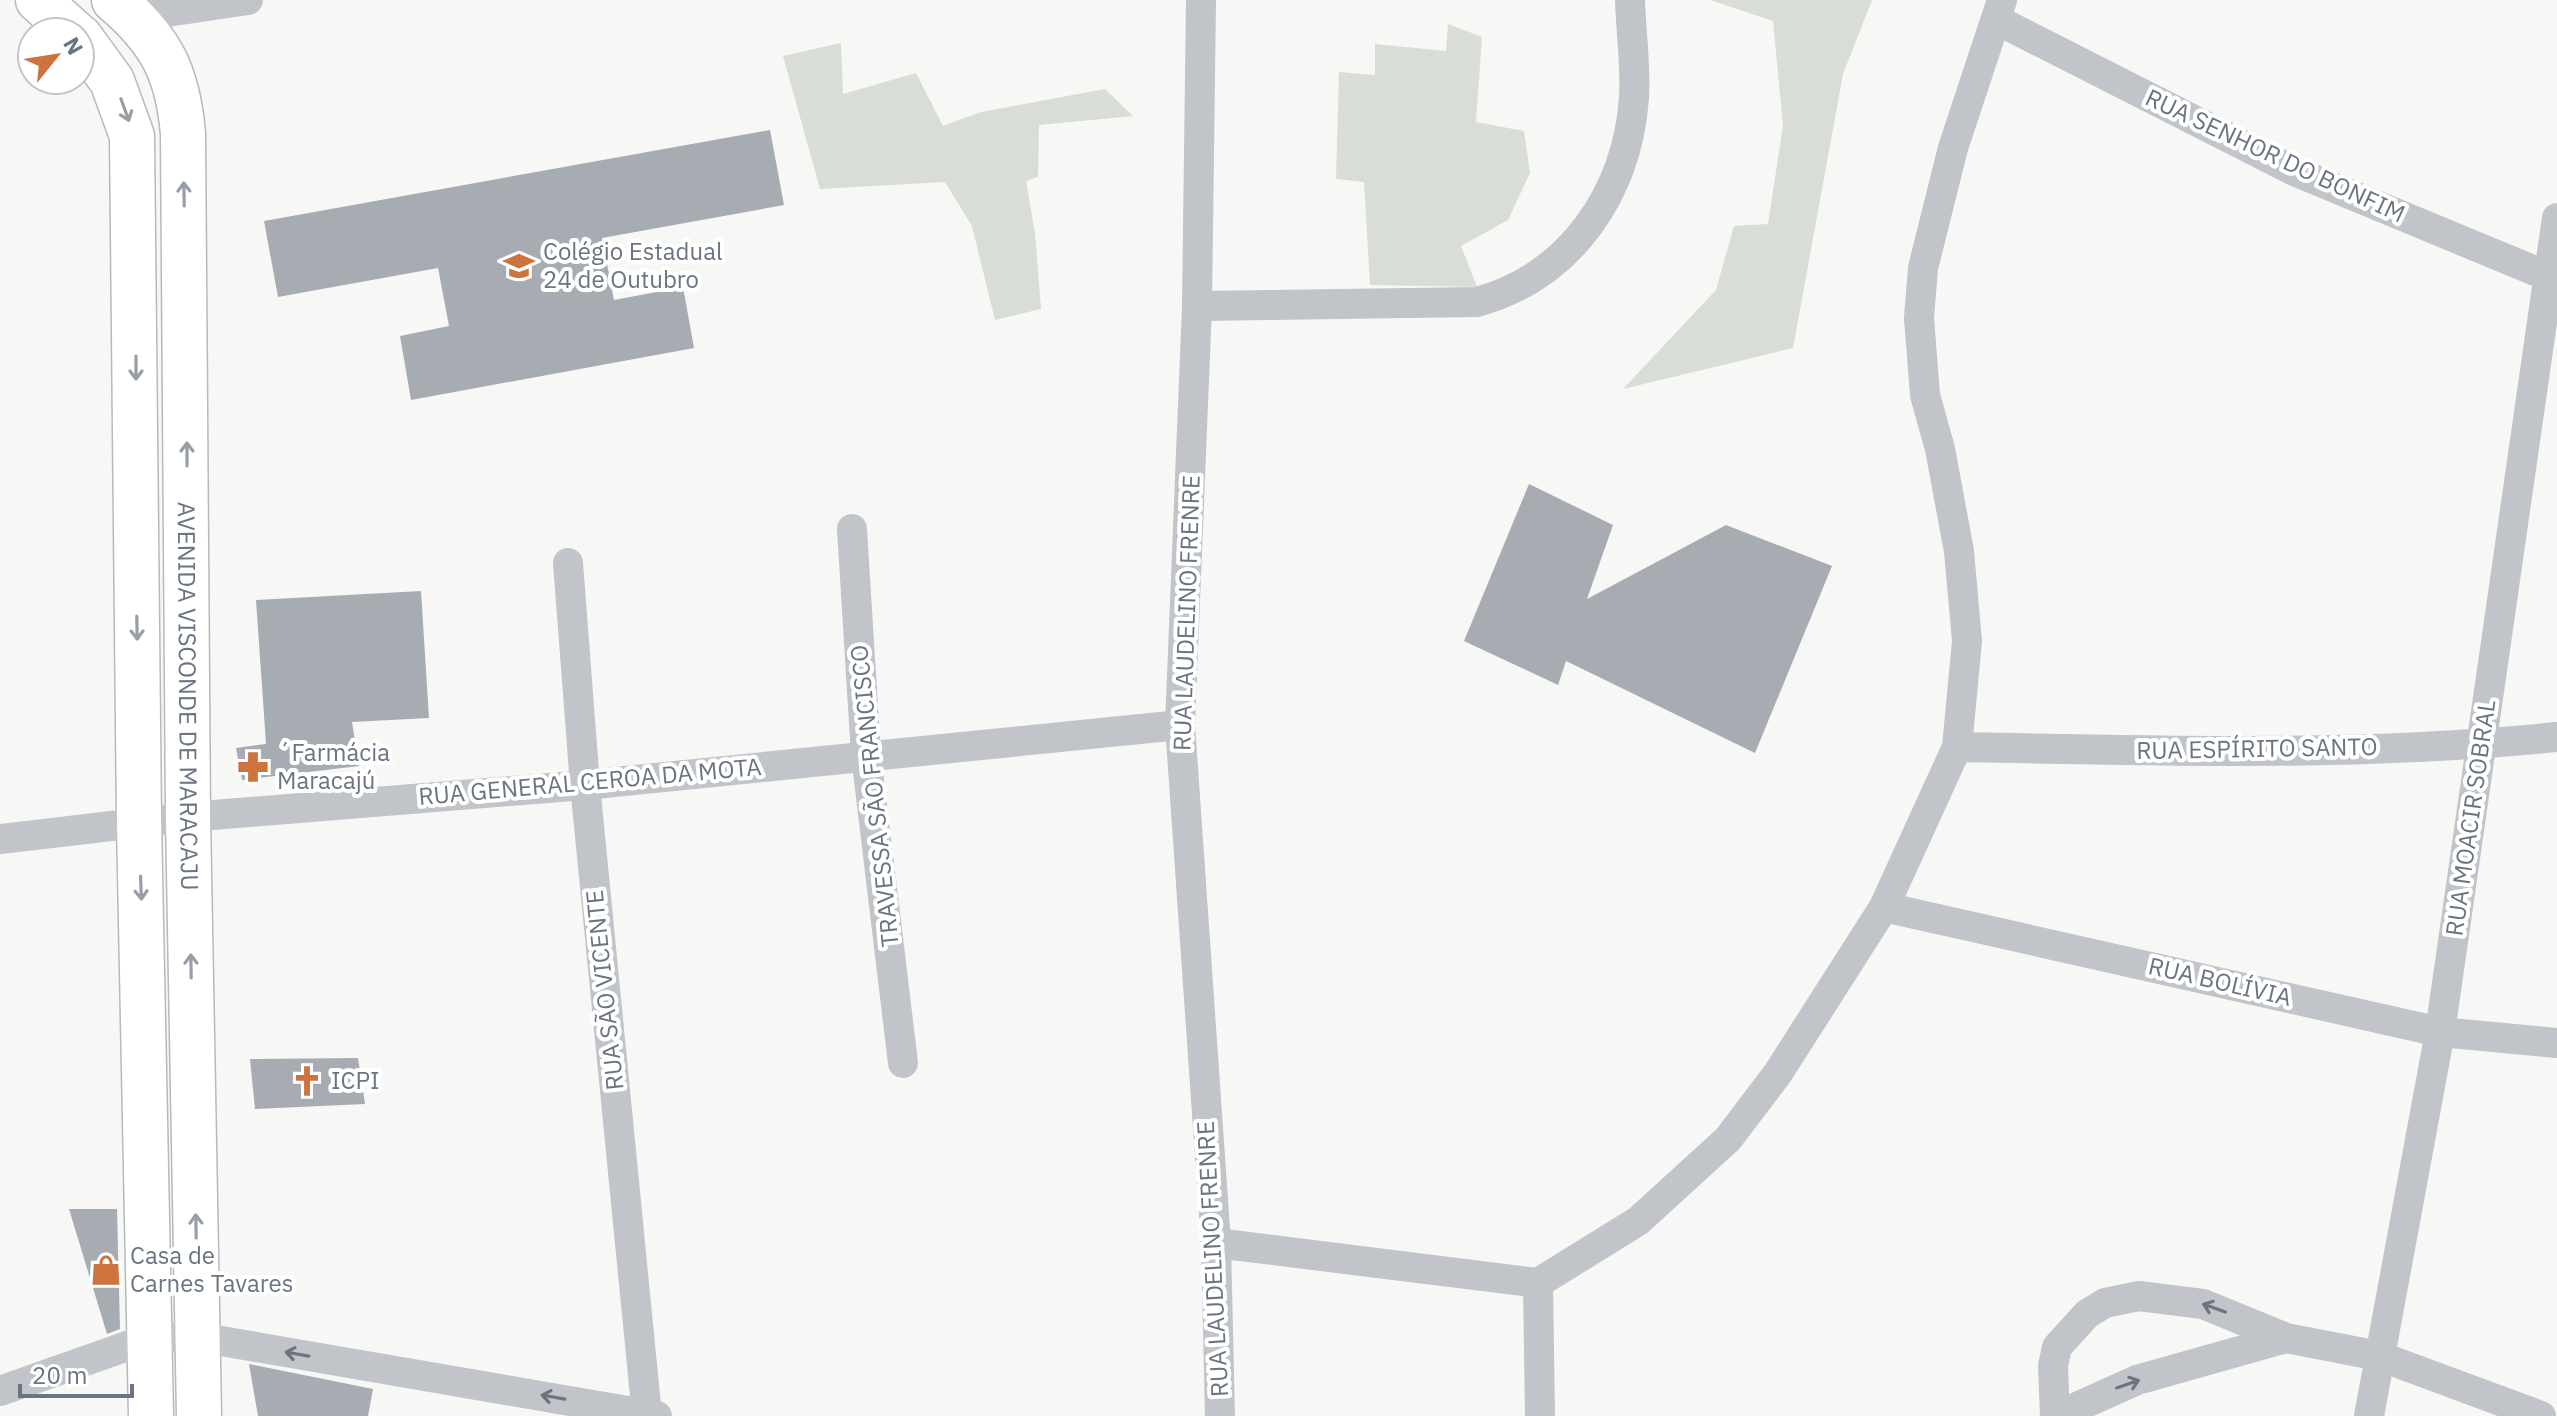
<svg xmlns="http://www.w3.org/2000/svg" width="2557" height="1416" viewBox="0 0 2557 1416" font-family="'IBM Plex Sans',sans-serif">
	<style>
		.green { fill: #d8ddd6 }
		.building { fill: #a7acb3 }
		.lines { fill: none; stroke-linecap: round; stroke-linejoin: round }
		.secondary-casing { stroke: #b6b9be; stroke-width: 47 }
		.street { stroke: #c1c4c8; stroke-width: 30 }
		.secondary { stroke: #fff; stroke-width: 44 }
		.oneway { stroke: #979ea8 }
		.oneway2 { stroke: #6a7482 }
		.labels { text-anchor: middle; stroke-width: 8; stroke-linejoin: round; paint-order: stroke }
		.street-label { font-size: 24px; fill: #6a7482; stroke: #fff }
		.poi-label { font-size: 24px; fill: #6a7482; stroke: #fff; text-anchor: start }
	</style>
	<rect width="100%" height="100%" fill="#f7f7f5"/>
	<!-- green -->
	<g class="green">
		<path d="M 1710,0 L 1872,0 L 1843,74 L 1793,348 L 1623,389 L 1716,290 L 1734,226 L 1768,224 L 1783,126 L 1773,21 Z"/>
		<path d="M 1448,24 L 1482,37 L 1476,122 L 1524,131 L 1530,173 L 1508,220 L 1461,246 L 1477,287 L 1370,285 L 1364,182 L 1336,179 L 1339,72 L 1375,75 L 1375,44 L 1446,51 Z"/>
		<path d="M 841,43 L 843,94 L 916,73 L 943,126 L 981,112 L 1105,89 L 1133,116 L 1039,125 L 1038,177 L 1026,181 L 1035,233 L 1041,309 L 995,320 L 972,226 L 945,182 L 820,189 L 783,56 Z"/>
	</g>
	<!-- building -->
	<g class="building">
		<path d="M 770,130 L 784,205 L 602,238 L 614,300 L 683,287 L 694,348 L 411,400 L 400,336 L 449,326 L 438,268 L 278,297 L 264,221 Z"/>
		<path d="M 1529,484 L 1613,525 L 1587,599 L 1726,525 L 1832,566 L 1755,753 L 1566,661 L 1558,685 L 1464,641 Z"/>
		<path d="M 421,591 L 429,718 L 352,722 L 359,766 L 242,780 L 236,748 L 266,744 L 256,600 Z"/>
		<path d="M 358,1058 L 365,1104 L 255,1109 L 250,1059 Z"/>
		<path d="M 69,1209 L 117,1209 L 120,1329 L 107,1334 Z"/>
		<path d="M 249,1364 L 373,1389 L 368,1416 L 258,1416 Z"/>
	</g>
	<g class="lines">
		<defs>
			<g id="secondary">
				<path d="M 38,0 L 74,32"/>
				<path id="s1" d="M 114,0 C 161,40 178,73 183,134 L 188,817 L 199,1416"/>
				<path d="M 80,37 L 112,81 L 132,136 L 139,823 L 151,1416"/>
			</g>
		</defs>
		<!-- secondary casing -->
		<use href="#secondary" class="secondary-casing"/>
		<!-- street -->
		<g class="street">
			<path d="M 1201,0 L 1197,306 L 1180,725 L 1216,1243 L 1220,1416"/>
			<path d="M 134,17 L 248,0"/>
			<path d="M 1997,20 L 2294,171 L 2557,280"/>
			<path d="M 1197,306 L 1477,302 C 1571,276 1627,193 1634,98 C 1636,66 1631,32 1630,0"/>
			<path d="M 852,529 L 866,755 L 903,1063"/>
			<path d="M 568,563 L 585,785 L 647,1416"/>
			<path d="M 1957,747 C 2157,751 2358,757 2557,737"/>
			<path d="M 0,839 L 188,817 L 585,785 L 1180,725"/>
			<path d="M 1884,907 L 2440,1032 L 2557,1043"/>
			<path d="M 1216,1243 L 1538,1283 L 1638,1221 L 1728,1139 L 1778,1073 L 1884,907 L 1957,747 L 1967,641 L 1959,551 L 1940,449 L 1925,395 L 1919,318 L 1923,268 L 1953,148 L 2002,0"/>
			<path d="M 1538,1283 L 1540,1416"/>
			<path d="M 0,1391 L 150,1338 L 198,1337 L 657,1416"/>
			<path d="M 2055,1416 L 2053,1366 L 2057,1347 L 2087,1314 L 2105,1303 L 2139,1296 L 2203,1304 L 2286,1338 L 2379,1356 L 2541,1416"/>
			<path d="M 2057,1416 L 2137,1380 L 2286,1338"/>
			<path d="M 2369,1416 L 2440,1032 L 2557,218"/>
		</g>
		<!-- secondary -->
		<use href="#secondary" class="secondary"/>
	</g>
	<!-- one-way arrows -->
	<defs><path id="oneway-shaft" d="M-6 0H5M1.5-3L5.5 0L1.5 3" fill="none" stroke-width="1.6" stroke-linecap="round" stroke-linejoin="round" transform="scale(2)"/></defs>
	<g class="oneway">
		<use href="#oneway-shaft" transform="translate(125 110) rotate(70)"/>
		<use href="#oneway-shaft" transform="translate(184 194) rotate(-91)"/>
		<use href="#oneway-shaft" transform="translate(136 368) rotate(90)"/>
		<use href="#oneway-shaft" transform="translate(187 454) rotate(-90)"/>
		<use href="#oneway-shaft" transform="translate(137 628) rotate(89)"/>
		<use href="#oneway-shaft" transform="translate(141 888) rotate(88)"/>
		<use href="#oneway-shaft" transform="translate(191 966) rotate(-91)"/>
		<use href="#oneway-shaft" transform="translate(196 1226) rotate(-91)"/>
	</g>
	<g class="oneway2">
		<use href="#oneway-shaft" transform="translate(2214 1308) rotate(-160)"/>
		<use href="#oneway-shaft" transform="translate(297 1354) rotate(-170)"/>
		<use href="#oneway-shaft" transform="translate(2128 1384) rotate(-19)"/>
		<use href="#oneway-shaft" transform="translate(553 1397) rotate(-170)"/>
	</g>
	<!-- icons -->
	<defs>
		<symbol id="school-bare" viewBox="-9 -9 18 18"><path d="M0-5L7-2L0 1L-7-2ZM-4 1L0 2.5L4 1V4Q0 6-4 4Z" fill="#cd733e" stroke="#fff" stroke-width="2.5" paint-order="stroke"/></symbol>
		<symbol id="pharmacy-bare" viewBox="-9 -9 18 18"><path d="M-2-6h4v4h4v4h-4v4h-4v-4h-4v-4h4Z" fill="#cd733e" stroke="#fff" stroke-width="2.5" paint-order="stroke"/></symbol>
		<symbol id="church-bare" viewBox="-9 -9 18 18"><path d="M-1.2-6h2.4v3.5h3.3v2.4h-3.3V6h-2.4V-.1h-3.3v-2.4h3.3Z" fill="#cd733e" stroke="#fff" stroke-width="2.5" paint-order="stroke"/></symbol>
		<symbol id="shop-bare" viewBox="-9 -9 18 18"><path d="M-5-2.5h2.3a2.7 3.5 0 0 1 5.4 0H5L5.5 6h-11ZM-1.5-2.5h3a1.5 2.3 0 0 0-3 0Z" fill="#cd733e" stroke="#fff" stroke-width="2.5" paint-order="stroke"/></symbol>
	</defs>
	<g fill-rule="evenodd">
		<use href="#school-bare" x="497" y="244" width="44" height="44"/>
		<use href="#pharmacy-bare" x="231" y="745" width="44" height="44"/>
		<use href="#church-bare" x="285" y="1059" width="44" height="44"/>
		<use href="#shop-bare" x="84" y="1248" width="44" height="44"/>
	</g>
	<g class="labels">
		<!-- street labels -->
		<g class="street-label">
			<text transform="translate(2275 156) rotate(25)" y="8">RUA SENHOR DO BONFIM</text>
			<text transform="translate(1187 613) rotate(-88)" y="8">RUA LAUDELINO FRENRE</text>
			<text dy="8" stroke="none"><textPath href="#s1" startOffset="718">AVENIDA VISCONDE DE MARACAJU</textPath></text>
			<text transform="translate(2257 749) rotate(-1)" y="8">RUA ESPÍRITO SANTO</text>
			<text transform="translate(590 782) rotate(-5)" y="8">RUA GENERAL CEROA DA MOTA</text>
			<text transform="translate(875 796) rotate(-96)" y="8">TRAVESSA SÃO FRANCISCO</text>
			<text transform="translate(2471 818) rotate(-82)" y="8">RUA MOACIR SOBRAL</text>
			<text transform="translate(2220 982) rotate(13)" y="8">RUA BOLÍVIA</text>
			<text transform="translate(605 990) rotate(-96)" y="8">RUA SÃO VICENTE</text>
			<text transform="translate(1213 1259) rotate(-93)" y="8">RUA LAUDELINO FRENRE</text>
		</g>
		<!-- poi labels -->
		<g class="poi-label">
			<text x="543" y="260">Colégio Estadual<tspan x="543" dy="28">24 de Outubro</tspan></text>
			<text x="277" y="761">´Farmácia<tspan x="277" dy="28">Maracajú</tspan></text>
			<text x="331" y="1089">ICPI</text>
			<text x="130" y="1264">Casa de<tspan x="130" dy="28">Carnes Tavares</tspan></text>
		</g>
	</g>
	<!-- north arrow -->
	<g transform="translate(56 56) rotate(60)"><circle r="38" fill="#ffffff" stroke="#c3c7cd" stroke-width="2"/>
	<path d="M0-6L14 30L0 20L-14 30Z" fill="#cd733e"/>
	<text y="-12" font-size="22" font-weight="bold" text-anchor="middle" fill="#6a7482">N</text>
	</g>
	<!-- scale -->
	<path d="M20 1384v12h112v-12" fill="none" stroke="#6a7482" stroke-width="4"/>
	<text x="32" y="1384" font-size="24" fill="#6a7482" stroke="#ffffff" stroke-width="6" paint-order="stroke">20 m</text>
</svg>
